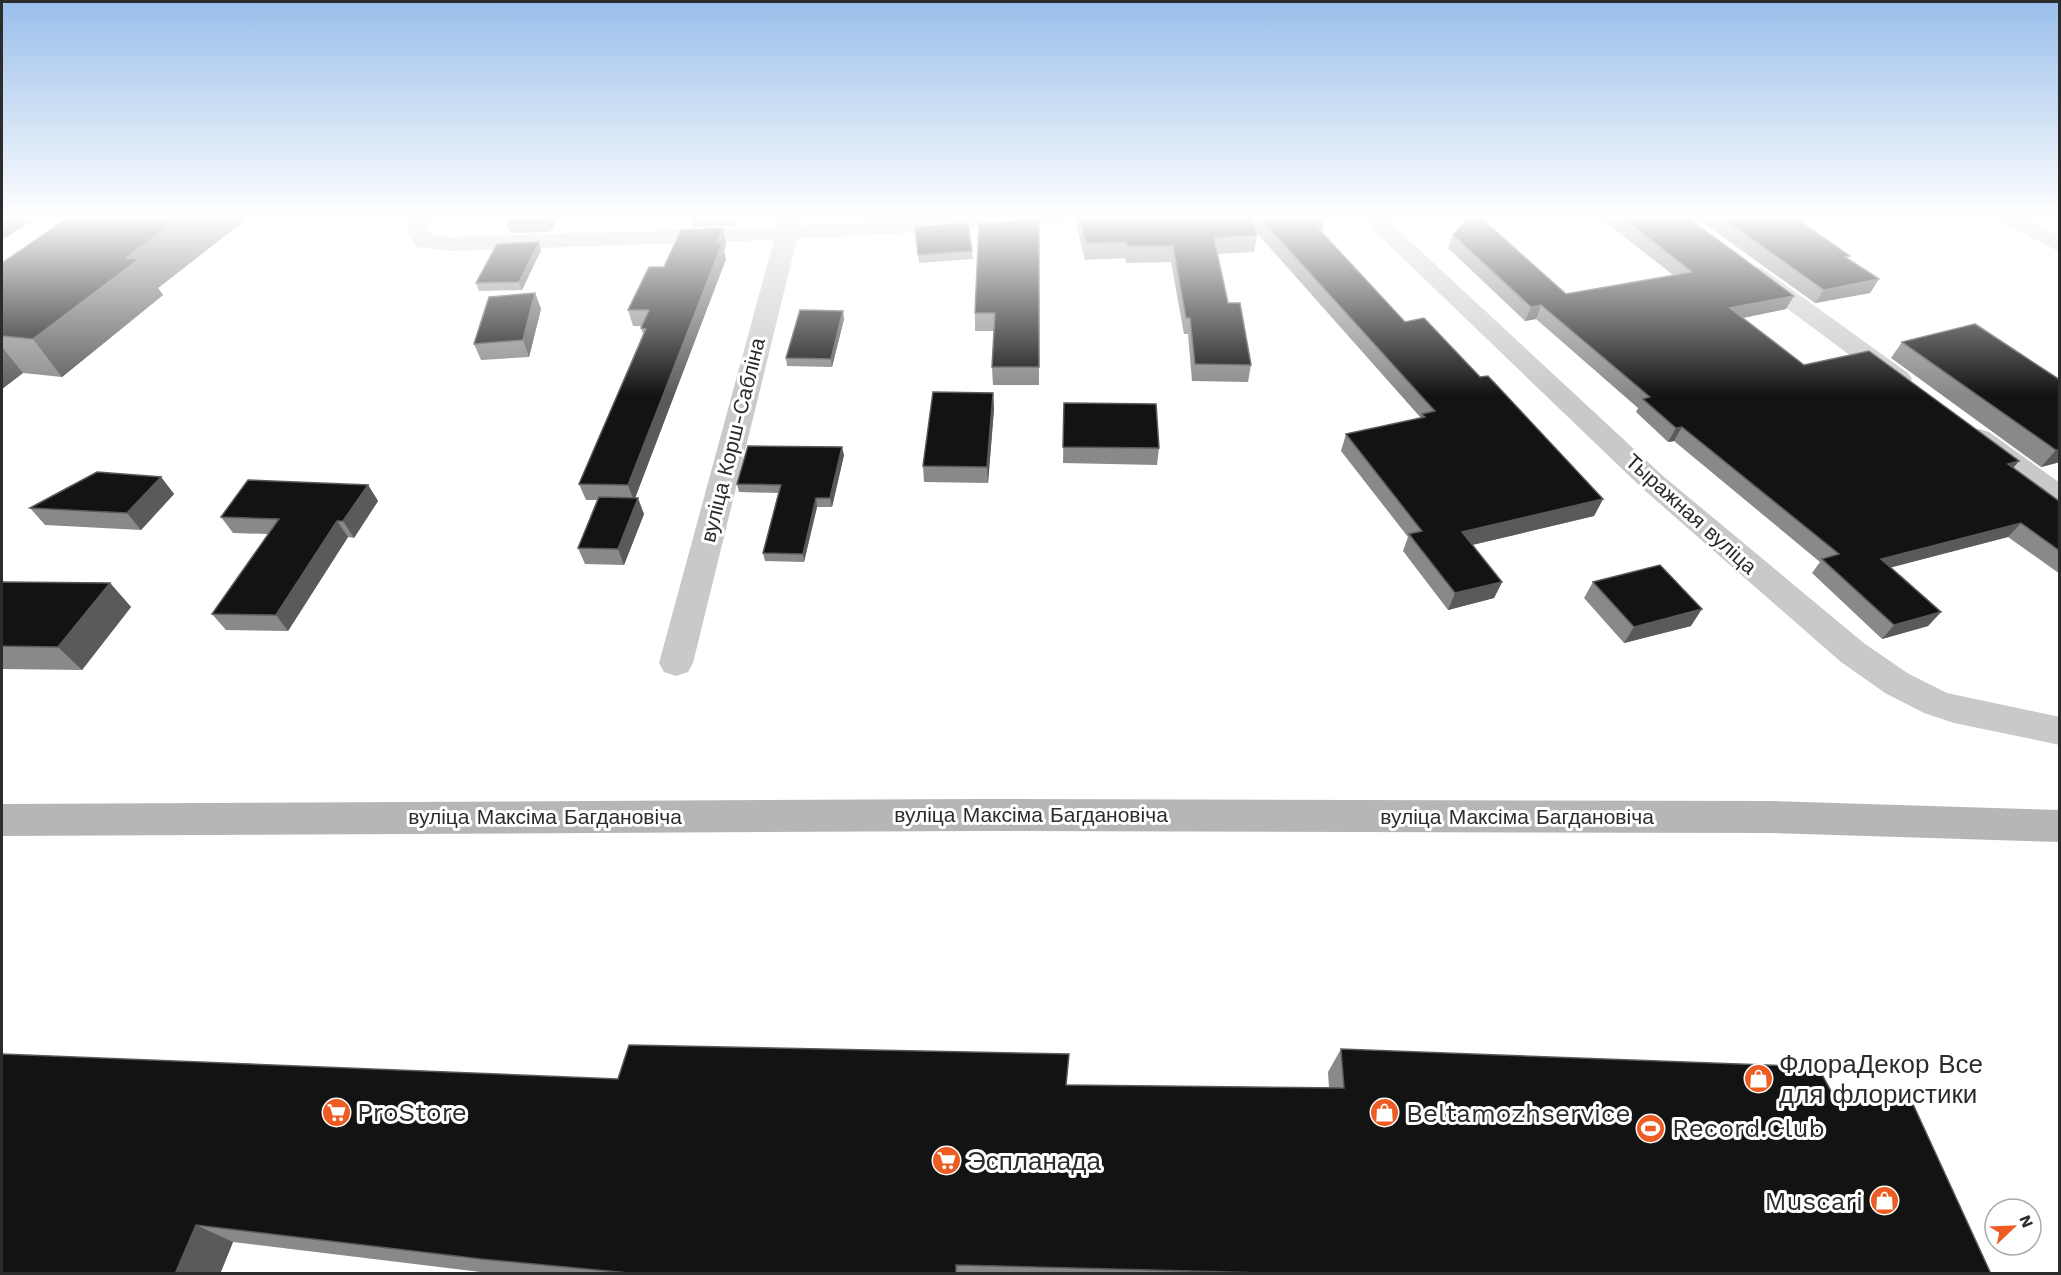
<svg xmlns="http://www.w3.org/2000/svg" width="2061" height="1275" viewBox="0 0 2061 1275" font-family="'Work Sans',sans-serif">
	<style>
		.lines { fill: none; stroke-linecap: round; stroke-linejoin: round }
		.street { fill: #c9c9c9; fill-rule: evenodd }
		.secondary { fill: #b6b6b6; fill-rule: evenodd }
		.wall { fill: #898989 }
		.shaded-wall { fill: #5a5a5a }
		.building { fill: #131313; stroke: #5a5a5a; stroke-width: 1.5 }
		.labels { text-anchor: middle; stroke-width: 6; stroke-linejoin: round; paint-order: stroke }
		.street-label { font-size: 21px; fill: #2c2c2c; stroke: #fff }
		.near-poi-label { font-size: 26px; fill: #2c2c2c; stroke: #fff; text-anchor: start }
	</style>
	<rect width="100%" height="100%" fill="#fff"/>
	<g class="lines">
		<!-- street -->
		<g class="street">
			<path d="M 412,217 L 434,217 L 428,228 L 433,236 L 451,237 L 777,227 L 780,217 L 802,217 L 800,225 L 949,217 L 1070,217 L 1067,222 L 1059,224 L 797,239 L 693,663 L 688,672 L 676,676 L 664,672 L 659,663 L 774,240 L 451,251 L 417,247 L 406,228 Z"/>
			<path d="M 1360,217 L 1384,217 L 1663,476 L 1865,644 L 1909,674 L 1947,693 L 2060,717 L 2060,745 L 1954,723 L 1924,713 L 1885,693 L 1841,662 L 1643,489 Z"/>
			<path d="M 1997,217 L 2024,217 L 2060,236 L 2060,252 L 2000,222 Z"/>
			<path d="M 1754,266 L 1762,268 L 1908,373 L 1912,379 L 1908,385 L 1899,387 L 1890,385 L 1746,278 L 1742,273 L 1746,268 Z"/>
			<path d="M 1979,429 L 1989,432 L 2060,483 L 2060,508 L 2050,505 L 1969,444 L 1965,438 L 1969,432 Z"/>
		</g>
		<!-- secondary -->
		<path class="secondary" d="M 978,799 L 1768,801 L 2060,810 L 2060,842 L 1768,833 L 978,831 L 2,836 L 2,804 Z"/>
	</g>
	<!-- wall -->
	<g class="wall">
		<path d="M 69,217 L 249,217 L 158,288 L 163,295 L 62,377 L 23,373 L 2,389 L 2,263 Z"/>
		<path d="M 512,217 L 558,217 L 550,232 L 510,233 L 507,225 Z"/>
		<path d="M 692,217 L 736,217 L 733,226 L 693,227 L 691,219 Z"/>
		<path d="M 1074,217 L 1318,217 L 1324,227 L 1322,233 L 1405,322 L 1480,377 L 1603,499 L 1594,516 L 1472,545 L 1502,582 L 1494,598 L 1448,610 L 1403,551 L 1408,537 L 1341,451 L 1346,434 L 1421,418 L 1256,232 L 1257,235 L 1254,252 L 1217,254 L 1228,303 L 1251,365 L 1248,382 L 1192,381 L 1188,334 L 1184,334 L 1171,262 L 1126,263 L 1125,258 L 1085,260 Z"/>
		<path d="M 1599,217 L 1687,217 L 1786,309 L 1743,318 L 1804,365 L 2019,461 L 2013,468 L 2060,502 L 2060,574 L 2008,537 L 1891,567 L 1941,612 L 1928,626 L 1882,639 L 1812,573 L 1820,562 L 1674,441 L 1668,442 L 1636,412 L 1638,408 L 1536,319 L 1525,321 L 1448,248 L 1453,235 L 1566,294 L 1673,275 Z"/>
		<path d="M 1695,217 L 1794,217 L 1849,259 L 1879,279 L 1870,293 L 1815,303 Z"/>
		<path d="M 1039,220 L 1039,385 L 993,385 L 992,367 L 994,331 L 975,331 L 975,313 Z"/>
		<path d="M 915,227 L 972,251 L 973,259 L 919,263 Z"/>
		<path d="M 726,244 L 724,251 L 726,259 L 635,498 L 644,514 L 624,565 L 585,564 L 578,548 L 597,500 L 586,500 L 579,484 L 643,334 L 641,328 L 642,326 L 633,326 L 628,310 Z"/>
		<path d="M 541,250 L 522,290 L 479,291 L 476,283 Z"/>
		<path d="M 535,293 L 541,309 L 529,357 L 481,360 L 474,344 Z"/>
		<path d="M 844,319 L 832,367 L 787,366 L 786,358 Z"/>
		<path d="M 1902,342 L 2060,380 L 2060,462 L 2041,467 L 1891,358 Z"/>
		<path d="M 993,393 L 994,409 L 988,483 L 924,482 L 923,466 Z"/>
		<path d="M 1064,403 L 1159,448 L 1157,465 L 1063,463 Z"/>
		<path d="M 844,455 L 832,507 L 817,507 L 804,562 L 765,561 L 763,553 L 778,493 L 739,492 L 737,484 Z"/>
		<path d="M 161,477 L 174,494 L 141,530 L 45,525 L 30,508 Z"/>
		<path d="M 368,485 L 378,501 L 354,538 L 348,537 L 288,631 L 226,630 L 212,614 L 268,534 L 233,533 L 221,517 Z"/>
		<path d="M 2,582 L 110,583 L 131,607 L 82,670 L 2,669 Z"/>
		<path d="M 1593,582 L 1691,626 L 1624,643 L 1584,598 Z"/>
		<path d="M 1341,1049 L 1838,1104 L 1991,1274 L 497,1274 L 233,1242 L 220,1274 L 2,1274 L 618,1079 L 1329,1088 L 1328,1072 Z"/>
	</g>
	<!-- shaded-wall -->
	<g class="shaded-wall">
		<path d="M 2,217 L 38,217 L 2,240 Z"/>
		<path d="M 181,217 L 249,217 L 158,288 L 163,295 L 62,377 L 33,339 L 126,258 Z"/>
		<path d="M 551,217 L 558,217 L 550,232 L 548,224 Z"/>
		<path d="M 731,217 L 736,217 L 733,226 L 731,218 Z"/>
		<path d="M 723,228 L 726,244 L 724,251 L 726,259 L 634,501 L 628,485 Z"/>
		<path d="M 539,242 L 541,250 L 522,290 L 519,282 Z"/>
		<path d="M 1879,279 L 1870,293 L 1815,303 L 1824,290 Z"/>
		<path d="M 535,293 L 541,309 L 529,357 L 523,340 Z"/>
		<path d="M 1794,296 L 1786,309 L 1722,322 L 1730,308 Z"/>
		<path d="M 1541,305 L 1536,319 L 1525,321 L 1531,307 Z"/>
		<path d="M 843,311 L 844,319 L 832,367 L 831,359 Z"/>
		<path d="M 2,347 L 23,373 L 2,389 Z"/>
		<path d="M 993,393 L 994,409 L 988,483 L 987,467 Z"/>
		<path d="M 1682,427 L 1674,441 L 1668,442 L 1676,428 Z"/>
		<path d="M 842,447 L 844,455 L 832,507 L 830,498 Z"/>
		<path d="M 2056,450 L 2060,450 L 2060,462 L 2041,467 Z"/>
		<path d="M 2019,461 L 2007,475 L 2008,464 Z"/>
		<path d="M 161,477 L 174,494 L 141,530 L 127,513 Z"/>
		<path d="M 368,485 L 378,501 L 354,538 L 343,521 Z"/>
		<path d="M 638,498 L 644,514 L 624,565 L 618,549 Z"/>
		<path d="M 816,498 L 817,507 L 804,562 L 803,554 Z"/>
		<path d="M 1603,499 L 1594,516 L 1455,549 L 1462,532 Z"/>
		<path d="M 337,521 L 348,537 L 288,631 L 276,615 Z"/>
		<path d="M 2021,523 L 2008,537 L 1870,573 L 1881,559 Z"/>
		<path d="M 1502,582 L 1494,598 L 1448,610 L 1455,593 Z"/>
		<path d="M 110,583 L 131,607 L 82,670 L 58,647 Z"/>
		<path d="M 1702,609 L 1691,626 L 1624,643 L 1634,627 Z"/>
		<path d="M 1941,612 L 1928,626 L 1882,639 L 1894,625 Z"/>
		<path d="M 196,1225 L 233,1242 L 220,1274 L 175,1274 Z"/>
	</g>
	<!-- building -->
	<g class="building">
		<path d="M 69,217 L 181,217 L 126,258 L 139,259 L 33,339 L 2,336 L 2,263 Z"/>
		<path d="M 512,217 L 551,217 L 548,224 L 507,225 Z"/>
		<path d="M 692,217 L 731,217 L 731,218 L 691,219 Z"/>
		<path d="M 1079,217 L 1252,217 L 1257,235 L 1214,238 L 1228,303 L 1240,303 L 1251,365 L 1195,364 L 1190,318 L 1186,318 L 1173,246 L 1127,246 L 1126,242 L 1086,243 Z"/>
		<path d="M 1259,217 L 1318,217 L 1324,227 L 1317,227 L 1405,322 L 1424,318 L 1480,377 L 1488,376 L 1603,499 L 1462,532 L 1502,582 L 1455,593 L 1409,534 L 1422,531 L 1346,434 L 1425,417 L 1422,414 L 1435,411 Z"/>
		<path d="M 1469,217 L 1480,217 L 1566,294 L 1692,272 L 1622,217 L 1687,217 L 1794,296 L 1730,308 L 1804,365 L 1869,351 L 2019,461 L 2008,464 L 2060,502 L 2060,551 L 2021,523 L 1881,559 L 1941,612 L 1894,625 L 1822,559 L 1839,554 L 1682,427 L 1676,428 L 1643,399 L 1650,397 L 1541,305 L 1531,307 L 1453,235 Z"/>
		<path d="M 1721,217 L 1794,217 L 1850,256 L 1845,257 L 1879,279 L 1824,290 Z"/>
		<path d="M 1039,220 L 1039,367 L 992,367 L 995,313 L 975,313 L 979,223 Z"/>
		<path d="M 968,223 L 972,251 L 918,255 L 915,227 Z"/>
		<path d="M 723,228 L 717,243 L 722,244 L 628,485 L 579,484 L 646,329 L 641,328 L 649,310 L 628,310 L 649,267 L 664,267 L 681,230 Z"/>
		<path d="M 539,242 L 519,282 L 476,283 L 497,244 Z"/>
		<path d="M 535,293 L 523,340 L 474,344 L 489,297 Z"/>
		<path d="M 800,310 L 843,311 L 831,359 L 786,358 Z"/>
		<path d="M 1975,324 L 2060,380 L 2060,450 L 2056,450 L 1902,342 Z"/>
		<path d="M 933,392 L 993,393 L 987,467 L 923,466 Z"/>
		<path d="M 1064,403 L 1156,404 L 1159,448 L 1063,447 Z"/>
		<path d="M 748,446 L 842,447 L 830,498 L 816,498 L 803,554 L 763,553 L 781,485 L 737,484 Z"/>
		<path d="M 97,472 L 161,477 L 127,513 L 30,508 Z"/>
		<path d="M 248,480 L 368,485 L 343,521 L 337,521 L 276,615 L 212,614 L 279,519 L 221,517 Z"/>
		<path d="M 599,497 L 638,498 L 618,549 L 578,548 Z"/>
		<path d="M 1660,565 L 1702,609 L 1634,627 L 1593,582 Z"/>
		<path d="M 2,582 L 110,583 L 58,647 L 2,646 Z"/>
		<path d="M 629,1045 L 1069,1054 L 1066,1085 L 1344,1088 L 1341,1049 L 1818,1067 L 1838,1104 L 1912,1102 L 1991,1274 L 1306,1274 L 956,1265 L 956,1274 L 640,1274 L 481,1259 L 196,1225 L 175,1274 L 2,1274 L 2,1054 L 618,1079 Z"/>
	</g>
	<!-- sky -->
	<linearGradient id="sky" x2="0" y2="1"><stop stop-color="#99beea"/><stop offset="0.55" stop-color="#fff"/><stop offset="1" stop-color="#fff" stop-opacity="0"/></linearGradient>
	<rect width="2061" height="395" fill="url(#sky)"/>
	<!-- icons -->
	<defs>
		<symbol id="shop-disc" viewBox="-11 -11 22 22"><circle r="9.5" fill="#ed5c23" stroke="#fff"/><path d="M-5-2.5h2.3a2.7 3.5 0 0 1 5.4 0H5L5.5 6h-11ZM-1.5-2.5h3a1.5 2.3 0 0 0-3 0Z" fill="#fff"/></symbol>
		<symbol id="supermarket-disc" viewBox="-11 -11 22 22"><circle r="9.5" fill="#ed5c23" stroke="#fff"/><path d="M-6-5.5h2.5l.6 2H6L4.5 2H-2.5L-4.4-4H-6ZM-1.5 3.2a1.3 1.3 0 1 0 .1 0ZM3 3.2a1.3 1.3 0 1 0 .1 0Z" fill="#fff"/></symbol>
		<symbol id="stadium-disc" viewBox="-11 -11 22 22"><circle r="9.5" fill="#ed5c23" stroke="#fff"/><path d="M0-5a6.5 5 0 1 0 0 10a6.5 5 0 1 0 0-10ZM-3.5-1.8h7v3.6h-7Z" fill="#fff"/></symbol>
	</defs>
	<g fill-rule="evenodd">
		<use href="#shop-disc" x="1742" y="1062" width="33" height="33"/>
		<use href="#supermarket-disc" x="320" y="1096" width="33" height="33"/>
		<use href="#shop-disc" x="1368" y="1096" width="33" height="33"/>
		<use href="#stadium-disc" x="1634" y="1112" width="33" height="33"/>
		<use href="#supermarket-disc" x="930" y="1144" width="33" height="33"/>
		<use href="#shop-disc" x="1868" y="1184" width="33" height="33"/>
	</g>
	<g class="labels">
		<!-- street labels -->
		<g class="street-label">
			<text transform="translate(733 440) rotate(-76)" y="7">вуліца Корш-Сабліна</text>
			<text transform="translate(1691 514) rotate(42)" y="7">Тыражная вуліца</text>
			<text x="1031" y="822">вуліца Максіма Багдановіча</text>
			<text x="545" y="824">вуліца Максіма Багдановіча</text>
			<text x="1517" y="824">вуліца Максіма Багдановіча</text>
		</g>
		<!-- near-poi labels -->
		<g class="near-poi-label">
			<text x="1779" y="1073">ФлораДекор Все<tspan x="1779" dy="30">для флористики</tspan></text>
			<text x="357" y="1121">ProStore</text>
			<text x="1406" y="1122">Beltamozhservice</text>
			<text x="1672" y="1137">Record.Club</text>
			<text x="967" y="1170">Эспланада</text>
			<text x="1863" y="1210" text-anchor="end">Muscari</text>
		</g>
	</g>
	<!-- border -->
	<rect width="2061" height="1275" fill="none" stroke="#2c2c2c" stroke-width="6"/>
	<!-- north arrow -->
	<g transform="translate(2013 1227) rotate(67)"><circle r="28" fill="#ffffff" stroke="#ababab" stroke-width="1.5"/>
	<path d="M0-4.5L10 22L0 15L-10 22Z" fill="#ed5c23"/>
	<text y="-9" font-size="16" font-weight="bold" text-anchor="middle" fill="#2c2c2c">N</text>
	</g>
</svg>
